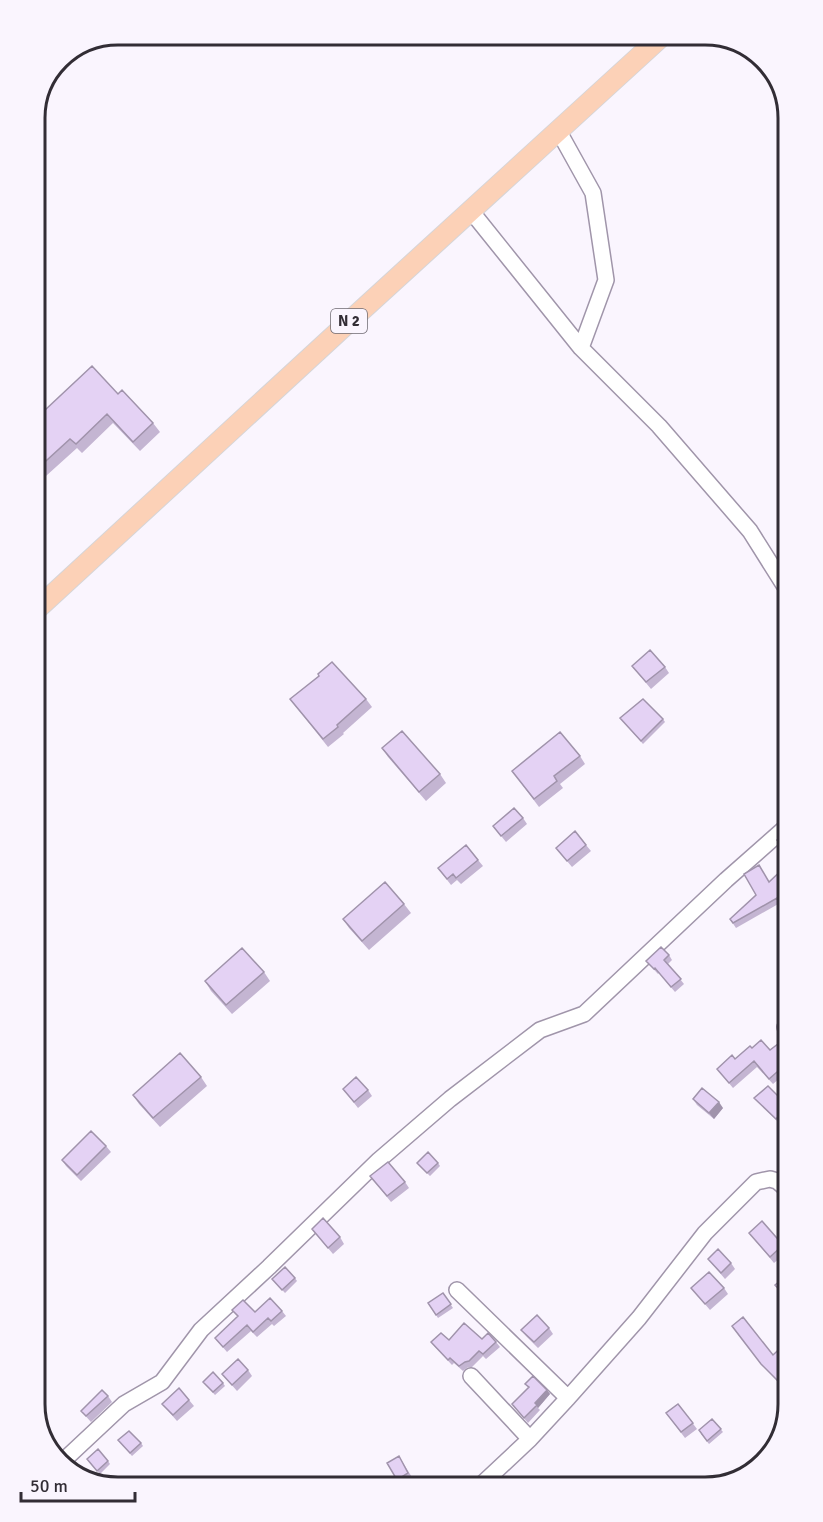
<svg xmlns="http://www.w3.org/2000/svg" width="823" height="1522" viewBox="0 0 823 1522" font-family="Signika,sans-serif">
	<rect width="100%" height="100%" fill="#faf5fe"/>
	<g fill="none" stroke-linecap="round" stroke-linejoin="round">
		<defs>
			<path id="minor" d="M558,130L593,193L606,280L581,348L659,426L750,531L784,585
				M471,211L581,348
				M785,1027L787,1026
				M457,1290L568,1398
				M471,1376L530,1439
				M788,1403V1404
				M62,1462L124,1404L162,1382L201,1330L269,1267L379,1160L450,1099L540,1030L584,1014L726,880L786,827
				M482,1484L530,1439L568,1398L639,1318L705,1233L756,1182L770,1179L777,1181L783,1186L787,1192"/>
			<path id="major" d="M37,609L339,331L663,35"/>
		</defs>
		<use href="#minor" stroke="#a095aa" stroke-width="18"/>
		<use href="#major" stroke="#d6d5d7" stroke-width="22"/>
		<use href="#minor" stroke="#fff" stroke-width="15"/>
		<use href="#major" stroke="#fcd1b7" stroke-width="20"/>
	</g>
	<path fill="#c4b5d2" d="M118,394L153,423L160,432L140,451L113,423L82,453L77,448L36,485V420Z
		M37,540L44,549L40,553L42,555L37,560Z
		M632,666L665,667L669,673L651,689Z
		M319,676L366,699L372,707L343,733L344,734L328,747L290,699Z
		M663,719L665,722L643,744L623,721Z
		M382,748L440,774L446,783L426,801L388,757Z
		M580,756L585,764L560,784L563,788L539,807L512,771Z
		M523,818L527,824L506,842L493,826Z
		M586,845L591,851L572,867L556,848Z
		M478,860L483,866L461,884L457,880L451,885L438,868Z
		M762,870L780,903L736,928L730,919L756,895Z
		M404,904L411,913L369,950L349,928L343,919Z
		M669,955L672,960L668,964L684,984L675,992L659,973L658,974L646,961Z
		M264,972L270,981L232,1014L211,991L205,981Z
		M787,1037V1072L773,1084L757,1067L733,1088L717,1069L735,1059L752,1048L770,1050Z
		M201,1077L207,1086L160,1127L139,1104L133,1095Z
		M343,1089L368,1090L372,1096L358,1108Z
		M754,1098L787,1105V1113L778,1122Z
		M693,1099L723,1108L714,1119L697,1105Z
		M106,1146L111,1152L81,1181L66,1166L62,1160Z
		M40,1158L43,1163L40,1166Z
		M417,1163H438L440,1166L430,1176Z
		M370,1176L405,1182L409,1188L391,1202Z
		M312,1229L340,1237L344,1244L333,1254Z
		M749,1233L783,1245L788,1251L774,1263Z
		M708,1259L731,1263L735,1269L725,1279Z
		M295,1278L297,1281L285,1293L272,1279Z
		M691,1288H724L728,1294L710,1310Z
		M443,1293L453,1308L438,1318L428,1303Z
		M232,1310L255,1312L282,1311L286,1316L274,1326L272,1324L257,1337L251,1331L227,1352L215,1338L238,1317Z
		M732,1326L773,1355L788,1341V1388L786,1391L765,1368Z
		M549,1328L553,1334L538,1348L526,1336L521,1330Z
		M482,1339L496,1342L500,1347L486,1359L483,1356L472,1367H468L463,1371L454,1363L452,1365L435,1347L431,1342Z
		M248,1370L252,1376L237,1391L222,1374Z
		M203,1382L223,1383L225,1386L215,1395Z
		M525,1384L547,1390L550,1394L538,1408L540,1410L528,1423L512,1404L528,1388Z
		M108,1396L112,1402L91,1422L81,1411Z
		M189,1400L194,1406L177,1421L162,1404Z
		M678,1404L697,1429L685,1438L666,1413Z
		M712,1419L723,1432L709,1444L701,1434Z
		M118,1440L141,1443L143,1446L132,1456Z
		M399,1456L413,1479L403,1484H400L397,1480Z
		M87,1459L108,1461L110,1464L100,1474Z"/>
	<path fill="#a093ab" d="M719,1102L723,1108L714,1119L709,1113Z
		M547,1390L550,1394L538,1408L535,1403Z"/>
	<path fill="#e4d2f4" stroke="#a093ab" stroke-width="1.5" d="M92,366L118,394L122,390L153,423L133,442L107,414L76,444L70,439L36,470V420L45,412L44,411Z
		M650,650L665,667L646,682L632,666Z
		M332,662L366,699L337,725L338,727L323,739L290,699L319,676L318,674Z
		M643,699L663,719L641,741L620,718Z
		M402,731L440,774L419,792L382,748Z
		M560,732L580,756L554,776L557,781L534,799L512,771Z
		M514,808L523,818L501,836L493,826Z
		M575,831L586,845L567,861L556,848Z
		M786,832V849L777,840Z
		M466,845L478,860L456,878L453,874L447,879L438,868Z
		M759,865L769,882L786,866V910L777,898L733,923L730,919L756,895L744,874Z
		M385,882L404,904L362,941L343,919Z
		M661,947L669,955L664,960L681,979L671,987L655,968L654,969L646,961Z
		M242,948L264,972L226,1005L205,981Z
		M787,1037V1062L784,1064L785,1065L769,1079L754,1061L729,1083L717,1069L732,1055L735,1059L750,1046L752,1048L761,1040L770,1050Z
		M180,1053L201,1077L153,1118L133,1095Z
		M356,1077L368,1090L354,1102L343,1089Z
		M768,1086L787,1105V1107L776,1119L754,1098Z
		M702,1088L719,1102L709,1113L693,1099Z
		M91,1131L106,1146L77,1175L62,1160Z
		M428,1152L438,1163L427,1173L417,1163Z
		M388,1162L405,1182L387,1196L370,1176Z
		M323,1218L340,1237L328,1248L312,1229Z
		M762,1221L783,1245L770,1257L749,1233Z
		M718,1249L731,1263L721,1273L708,1259Z
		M285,1267L295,1278L282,1290L272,1279Z
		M709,1272L724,1288L705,1304L691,1288Z
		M788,1274V1299L775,1285Z
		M443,1293L451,1304L436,1315L428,1303Z
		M270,1298L282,1311L271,1321L268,1318L253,1332L247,1325L223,1347L215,1338L238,1316L232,1310L243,1300L255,1312Z
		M537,1315L549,1328L534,1342L521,1330Z
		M743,1317L773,1355L788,1341V1359L785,1362L788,1366V1381L783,1386L761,1364L732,1326Z
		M464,1323L482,1339L488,1333L496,1342L483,1354L479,1351L469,1361L465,1362L459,1366L450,1358L448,1360L431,1342L441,1333L449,1340Z
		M238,1359L248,1370L232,1385L222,1374Z
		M213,1372L223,1383L213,1392L203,1382Z
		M533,1376L547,1390L535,1403L537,1405L524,1418L512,1404L529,1387L525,1384Z
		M179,1388L189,1400L173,1415L162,1404Z
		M102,1390L108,1396L86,1416L81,1411Z
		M678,1404L693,1423L681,1432L666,1413Z
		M712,1419L721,1429L707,1441L699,1430Z
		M129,1431L141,1443L130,1453L118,1440Z
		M98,1449L108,1461L97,1471L87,1459Z
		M399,1456L408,1473L397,1480L387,1463Z"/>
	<g text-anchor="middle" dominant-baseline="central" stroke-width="4.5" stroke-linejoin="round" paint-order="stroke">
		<rect fill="#faf5fe" stroke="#6e6971" stroke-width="1.5" x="331" y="309" width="36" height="24" rx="4.5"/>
		<g font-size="15" font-weight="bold" fill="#322d35">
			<text x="349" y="321">N 2</text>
		</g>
	</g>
	<path d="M0 0H823V1522H0ZM118 45H705A73 73 0 0 1 778 118V1404A73 73 0 0 1 705 1477H118A73 73 0 0 1 45 1404V118A73 73 0 0 1 118 45Z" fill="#faf5fe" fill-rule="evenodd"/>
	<path fill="none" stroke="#322d35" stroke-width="3" d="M118 45H705A73 73 0 0 1 778 118V1404A73 73 0 0 1 705 1477H118A73 73 0 0 1 45 1404V118A73 73 0 0 1 118 45Z"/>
	<path d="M21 1492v9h114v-9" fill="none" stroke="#322d35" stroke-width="3"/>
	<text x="30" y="1492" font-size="18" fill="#322d35" stroke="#faf5fe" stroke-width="4.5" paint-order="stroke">50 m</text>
</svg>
